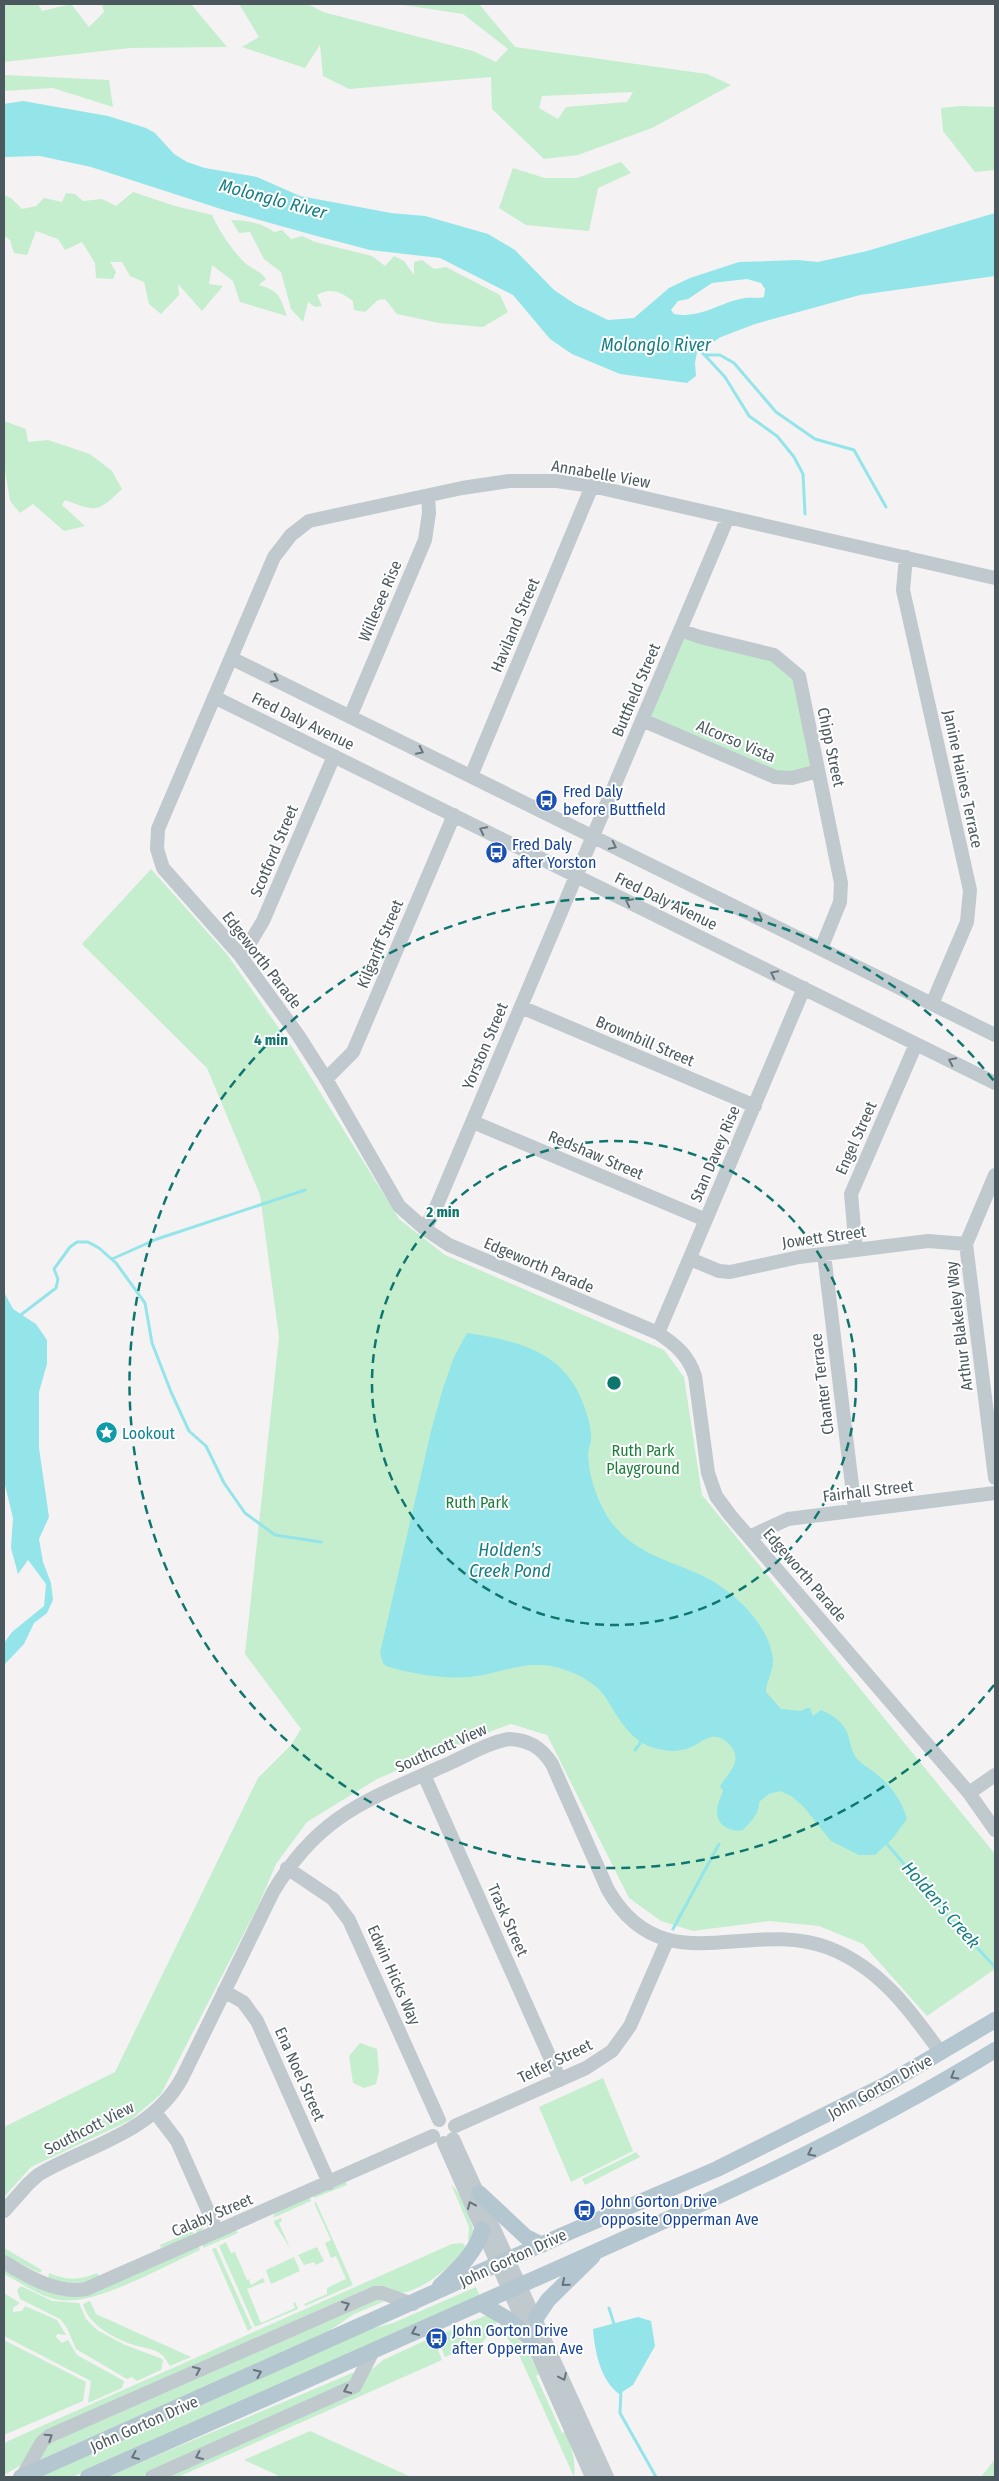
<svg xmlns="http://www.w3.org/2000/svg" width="999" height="2481" viewBox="0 0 999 2481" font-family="'Fira Sans Condensed',sans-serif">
	<rect width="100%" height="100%" fill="#f4f2f3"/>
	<path fill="#c5eece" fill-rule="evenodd" d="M4,4H38L42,11L71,4L89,27L104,12L102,4H191L227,47L130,48L4,62Z
		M239,4H308L323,12L473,51L496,62L508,49L463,14L397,4H479L515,47L707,74L731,85L652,128L578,155L544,159L492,109L491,77L349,89L323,76L320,45L305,68L242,47L259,37ZM633,92L627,102L566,107L558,119L539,108L542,96Z
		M4,75L109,80L113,107L53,88L4,91Z
		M961,106L995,107V170L975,172L943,131L941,108Z
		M621,162L631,173L598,188L589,231L526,225L499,208L513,168L545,178H577Z
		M133,192L175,206L212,215C220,232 231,249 244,262C251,269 260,270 266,279L259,285C280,291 280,297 287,316L240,302L233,281L212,265L209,284L223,286L202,311L178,284L179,295L161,314L149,304L144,282L130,276L122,262H110L116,272L113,279L96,278L95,263L82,242L65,250L58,239L36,231L27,255L14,253L10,240L4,236V195L11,198L22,209L36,206L44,198L62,202L66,193L75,194L83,201L102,199L116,206Z
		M231,220C244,220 263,223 274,232L282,230L291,239L302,236L315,242L372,256L385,266L394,256L404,261L414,275V262L422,260L434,269L446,267L500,295L508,312L483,327L439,323L397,314L385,299L378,300L365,312L354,310L353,301C341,292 331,287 317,295L322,306L315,307L308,302L303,322L291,309L281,272L264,259L250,232L239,233Z
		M4,421L26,429L28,442L48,440L90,454L112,471L122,489C97,514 95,511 65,500L62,505L85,526L64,531L33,504L20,513L10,501L4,464Z
		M680,630L774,655L799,676L818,771L792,778L642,720Z
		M151,869L226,953L292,1047L399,1219L445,1255L664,1350L684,1377L702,1495L995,1854V1969L927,2016L863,1944L819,1926L769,1921L693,1931L661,1921L629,1898L547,1735L511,1724L473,1738L377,1779L307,1822L276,1864L258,1906L161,2094L131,2120L31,2167L4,2197V2127L115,2072L258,1778L291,1745L301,1729L245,1654L279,1337L260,1195L207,1068L82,944Z
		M360,2043L377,2049L379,2071L376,2084L364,2088L353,2083L349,2056Z
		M603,2078L633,2151L571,2182L539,2107Z
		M636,2152L640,2157L585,2185L582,2179Z
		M345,2180L347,2185L314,2198L313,2196Z
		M451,2184C463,2196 471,2217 474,2234L468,2242L469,2227Z
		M310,2196L311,2201L273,2218L275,2213Z
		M316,2202L353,2285L305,2306L304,2304L327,2294V2288L346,2279L336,2256L331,2258L325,2243L331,2240L314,2203Z
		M205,2216L206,2225L198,2234L195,2228L199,2218Z
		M281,2218L282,2221L279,2223L290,2248L274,2223V2221Z
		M236,2229L238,2233L203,2248V2244Z
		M192,2231L194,2235L161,2248L160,2245Z
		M226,2242L231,2253L235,2252L247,2280L249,2279L251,2285L263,2278L265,2282L247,2289L261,2323L295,2308L293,2303L295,2302L298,2309L255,2327L219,2246Z
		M462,2243L468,2248C452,2264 424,2291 400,2293C388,2294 378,2285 366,2289L46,2432L23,2464L4,2475V2444L8,2441L452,2244Z
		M199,2246L200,2250C166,2265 95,2306 60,2300C40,2297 21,2283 4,2274V2269L59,2294Z
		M317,2247L324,2261L316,2265L314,2262L304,2265L298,2255Z
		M4,2248L42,2270L40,2273L7,2257L4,2255Z
		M216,2248L252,2328L248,2331L212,2249Z
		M294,2257L300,2271L271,2284L266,2270Z
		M49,2273C67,2281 80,2280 97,2273L99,2276C80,2286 68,2283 48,2279Z
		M21,2286L52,2301L79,2303L86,2319L97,2330L125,2345L160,2358L163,2360L161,2370L137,2381L132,2377L127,2379L76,2349L67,2328L60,2319L20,2299L17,2290Z
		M476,2287L480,2296L72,2477H35L370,2329L393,2323Z
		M4,2293L20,2303L13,2308V2312L22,2311L25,2306L57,2320L66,2335L57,2334L56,2337L62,2343L68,2340L77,2355L124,2381L122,2388L88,2403L91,2381L4,2336Z
		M370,2298L385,2301L354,2314L326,2333L39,2460L45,2445Z
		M90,2301L96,2314L191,2357L170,2366C167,2362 165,2357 161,2354C153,2348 143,2348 134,2345C115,2339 88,2325 83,2304Z
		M487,2315L498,2321L483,2342L445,2357L438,2340L443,2338L441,2334Z
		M502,2322L526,2348L539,2374L536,2376L562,2433L565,2432C572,2446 576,2462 574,2477L516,2348L498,2328Z
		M433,2337L442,2360L178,2477H163L370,2371L383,2360Z
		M4,2340L86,2382L83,2401L4,2435Z
		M357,2371L351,2383L141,2477H106Z
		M310,2431L411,2477H281L244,2460Z
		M995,2459V2477H981Z"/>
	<path fill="#94e5e9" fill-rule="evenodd" d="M23,101L108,116L146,128L155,133L174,154L187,162L205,168L257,177L300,196L391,213L425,216L488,234L515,250L554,290L575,304L608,320L634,318L669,288L690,278L739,262L798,260L818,262L867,251L995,213V276L860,295L755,324L721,337L697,352L695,363L696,376L687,383L620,374L572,354L550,339L513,295L440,258L370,250L313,235L224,210L91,167L40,156L4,157V104ZM747,279L761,283L765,289L764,297C758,299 752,297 745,298C720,302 701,319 674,314L671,310L678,301L688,299L712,283Z
		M4,1292L13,1309L36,1324L47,1340V1364L39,1392V1448L49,1517L39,1539L43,1562L51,1583L53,1600L47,1613L34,1623L24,1644L4,1665V1643L12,1632L44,1606L46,1584L28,1560L18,1574L11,1548L13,1518L4,1481Z
		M467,1333C516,1341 563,1350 583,1403C587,1413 592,1429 591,1440C590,1445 588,1450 588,1455C589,1477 598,1504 611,1522C636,1555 670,1560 705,1577C735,1592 769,1625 773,1659C774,1670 766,1681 766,1692L781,1709L801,1711L807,1708H810L813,1716L821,1710C830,1713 845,1723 848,1735C851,1744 851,1752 858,1760C863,1765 869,1768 874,1772C891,1785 901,1799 907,1819L893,1838L875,1855H859L831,1841L803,1806L791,1796L780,1791L769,1794L759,1802C760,1813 750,1823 743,1830C731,1833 716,1825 717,1811C717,1804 721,1797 723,1791L720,1786C730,1771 744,1761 729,1744C724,1739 719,1736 712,1737C705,1738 701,1742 695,1745C682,1753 665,1752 651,1747C629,1739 617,1716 606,1698C596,1682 573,1671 555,1667C526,1659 497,1675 469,1677C440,1679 413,1674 386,1666L383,1663L380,1653L431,1431L443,1388L454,1357Z
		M638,2317L651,2321L655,2346L633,2385L619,2394C600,2379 595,2352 593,2329Z"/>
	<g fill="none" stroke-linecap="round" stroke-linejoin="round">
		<path stroke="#94e5e9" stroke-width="3" d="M698,348L725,377L749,416L777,436L794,457L803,474L805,514
			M704,355H720L734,363L776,412L815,439L854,450L886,507
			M112,1259L157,1239L305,1190
			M18,1317L56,1288L58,1279L54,1269L70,1247L77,1242H88L99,1248L116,1263L145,1303L152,1343L171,1392L189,1431L206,1446L224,1483L245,1513L275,1535L321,1542
			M635,1750L641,1742
			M887,1844L947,1915L995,1967
			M673,1929L719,1844
			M609,2308L615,2327
			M621,2389L620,2413L656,2477"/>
		<path stroke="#bfc9ce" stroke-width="14" d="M906,557L903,590L970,890L967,922L932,1004
			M995,578L592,486L557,481H509L462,488L309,521L291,535L274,557L158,829L157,849L163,868L239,954L298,1035L326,1079L399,1206L425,1229L449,1245L658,1333C676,1345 688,1355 695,1376L708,1473L716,1496L730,1515L969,1793L995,1830
			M680,630L700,637L774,655L799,676L841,883L840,902L821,949
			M231,658L995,1035
			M214,697L995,1083
			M350,717L425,540L429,513L428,496
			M642,720L775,777L792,778L818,771
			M471,776L592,486
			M239,954L248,946L263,921L334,756
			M521,1007L755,1106
			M326,1079L353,1052L454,815
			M473,1122L706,1220
			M995,1175L966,1244L995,1478
			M425,1229L437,1205L728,517
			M856,1250L851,1194L916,1044
			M824,1254L855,1510
			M690,1259L719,1271L730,1272L799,1257L928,1241L966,1244
			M658,1333L804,988
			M749,1537L788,1519L995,1493
			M424,1775L560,2080
			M969,1793L995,1775
			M287,1868L333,1899L349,1920L439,2120
			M224,1991L243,2002L257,2021L329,2183
			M155,2112L177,2141L217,2231
			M455,2126L586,2068L612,2051L630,2026L667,1941
			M453,2139L607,2477
			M444,2143L592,2477
			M4,2211L28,2184L38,2175C90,2144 151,2134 182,2078L273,1892C318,1816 365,1801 441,1767C463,1758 486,1743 509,1739C529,1740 541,1747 552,1764L608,1890C663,1985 747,1917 829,1948C880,1968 910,2010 941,2053
			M4,2262C28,2277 57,2294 86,2289L433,2136
			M22,2477L42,2442L49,2436L375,2293H382L413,2304
			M152,2477L355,2386L373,2351"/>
		<path stroke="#b4c6cf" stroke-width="16" d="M479,2193L526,2237L542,2245
			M440,2286C457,2270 476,2253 482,2230
			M480,2303L506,2318L531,2339
			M536,2318L548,2300L593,2256
			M21,2477L565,2234L717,2169L885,2085L995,2020
			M88,2477C233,2413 377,2349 521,2285C683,2213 844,2143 995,2050"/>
	</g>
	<defs><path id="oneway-chevron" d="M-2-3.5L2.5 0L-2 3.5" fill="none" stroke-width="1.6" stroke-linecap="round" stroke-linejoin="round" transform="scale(1.25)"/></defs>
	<g stroke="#68757b">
		<use href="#oneway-chevron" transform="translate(275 679) rotate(26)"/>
		<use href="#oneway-chevron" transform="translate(420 751) rotate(26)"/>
		<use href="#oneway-chevron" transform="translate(483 830) rotate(-154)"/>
		<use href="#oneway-chevron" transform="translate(613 846) rotate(26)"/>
		<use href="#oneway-chevron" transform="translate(629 902) rotate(-154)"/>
		<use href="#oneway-chevron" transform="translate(759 918) rotate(26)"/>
		<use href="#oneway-chevron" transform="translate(774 974) rotate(-154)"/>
		<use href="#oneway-chevron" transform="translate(952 1061) rotate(-154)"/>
		<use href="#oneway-chevron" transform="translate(471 2205) rotate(-114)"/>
		<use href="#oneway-chevron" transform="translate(346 2305) rotate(-24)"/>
		<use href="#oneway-chevron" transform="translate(197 2370) rotate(-24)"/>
		<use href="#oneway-chevron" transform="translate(563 2377) rotate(65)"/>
		<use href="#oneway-chevron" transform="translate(347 2390) rotate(155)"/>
		<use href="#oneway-chevron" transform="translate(49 2437) rotate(-33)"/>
		<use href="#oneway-chevron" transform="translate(199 2456) rotate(156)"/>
	</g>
	<g stroke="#65747b">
		<use href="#oneway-chevron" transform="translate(954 2076) rotate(149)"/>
		<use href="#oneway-chevron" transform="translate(811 2153) rotate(153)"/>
		<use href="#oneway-chevron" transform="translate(565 2283) rotate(140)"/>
		<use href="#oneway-chevron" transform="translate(415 2332) rotate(156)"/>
		<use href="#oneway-chevron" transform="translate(258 2373) rotate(-24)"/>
		<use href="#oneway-chevron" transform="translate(135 2456) rotate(156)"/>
	</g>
	<g fill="none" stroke="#0f766e" stroke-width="2.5" stroke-dasharray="9 6">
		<circle cx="614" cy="1383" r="242"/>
		<path d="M994 1685A485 485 0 1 1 994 1081"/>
	</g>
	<defs>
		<symbol id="bus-disc" viewBox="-11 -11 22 22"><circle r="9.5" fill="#1a4fb4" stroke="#fff"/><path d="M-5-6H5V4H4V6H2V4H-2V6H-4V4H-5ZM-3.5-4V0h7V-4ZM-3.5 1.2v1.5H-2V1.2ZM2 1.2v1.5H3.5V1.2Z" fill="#fff"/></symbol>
		<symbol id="sight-disc" viewBox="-11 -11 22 22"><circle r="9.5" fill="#0f9aa8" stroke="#fff"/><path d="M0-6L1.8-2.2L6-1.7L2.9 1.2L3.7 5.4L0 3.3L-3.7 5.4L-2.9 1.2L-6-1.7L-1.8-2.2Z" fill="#fff"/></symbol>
	</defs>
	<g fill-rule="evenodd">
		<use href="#bus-disc" x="534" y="788" width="25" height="25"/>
		<use href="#bus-disc" x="484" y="840" width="25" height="25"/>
		<use href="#sight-disc" x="94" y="1420" width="25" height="25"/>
		<use href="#bus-disc" x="572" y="2198" width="25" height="25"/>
		<use href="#bus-disc" x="424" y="2326" width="25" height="25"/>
	</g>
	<g text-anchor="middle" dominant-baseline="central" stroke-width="4" stroke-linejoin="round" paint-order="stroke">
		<g font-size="16" fill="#4b595f" stroke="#fff">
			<text transform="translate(601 474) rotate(10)">Annabelle View</text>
			<text transform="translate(380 601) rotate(-67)">Willesee Rise</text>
			<text transform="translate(515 625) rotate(-67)">Haviland Street</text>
			<text transform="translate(636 690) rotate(-67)">Buttfield Street</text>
			<text transform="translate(303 721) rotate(26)">Fred Daly Avenue</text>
			<text transform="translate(736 741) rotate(23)">Alcorso Vista</text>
			<text transform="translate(831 747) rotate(78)">Chipp Street</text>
			<text transform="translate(963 779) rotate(78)">Janine Haines Terrace</text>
			<text transform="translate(274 851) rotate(-67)">Scotford Street</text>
			<text transform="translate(666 901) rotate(26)">Fred Daly Avenue</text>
			<text transform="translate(380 944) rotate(-67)">Kilgariff Street</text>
			<text transform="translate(262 960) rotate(52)">Edgeworth Parade</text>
			<text transform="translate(645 1041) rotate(23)">Brownbill Street</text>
			<text transform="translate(485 1046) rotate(-67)">Yorston Street</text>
			<text transform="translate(856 1138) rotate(-66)">Engel Street</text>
			<text transform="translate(715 1154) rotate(-67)">Stan Davey Rise</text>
			<text transform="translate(596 1155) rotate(23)">Redshaw Street</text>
			<text transform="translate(824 1237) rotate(-8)">Jowett Street</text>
			<text transform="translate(539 1265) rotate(23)">Edgeworth Parade</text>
			<text transform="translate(959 1326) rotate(-97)">Arthur Blakeley Way</text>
			<text transform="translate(822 1384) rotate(-97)">Chanter Terrace</text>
			<text transform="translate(868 1491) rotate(-7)">Fairhall Street</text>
			<text transform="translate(805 1575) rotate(49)">Edgeworth Parade</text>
			<text transform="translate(441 1748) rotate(-24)">Southcott View</text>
			<text transform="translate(508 1920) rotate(66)">Trask Street</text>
			<text transform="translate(394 1975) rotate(66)">Edwin Hicks Way</text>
			<text transform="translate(555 2061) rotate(-26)">Telfer Street</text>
			<text transform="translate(300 2074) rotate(66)">Ena Noel Street</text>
			<text transform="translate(880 2087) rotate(-29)">John Gorton Drive</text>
			<text transform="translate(89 2128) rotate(-27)">Southcott View</text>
			<text transform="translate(212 2215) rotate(-23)">Calaby Street</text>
			<text transform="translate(513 2258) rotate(-25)">John Gorton Drive</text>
			<text transform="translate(144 2424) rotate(-24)">John Gorton Drive</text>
		</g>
		<g font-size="16" fill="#164399" stroke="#fff" text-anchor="start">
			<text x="563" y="791">Fred Daly<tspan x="563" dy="18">before Buttfield</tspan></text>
			<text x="512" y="844">Fred Daly<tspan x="512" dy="18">after Yorston</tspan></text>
			<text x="601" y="2201">John Gorton Drive<tspan x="601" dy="18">opposite Opperman Ave</tspan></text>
			<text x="452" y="2330">John Gorton Drive<tspan x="452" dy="18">after Opperman Ave</tspan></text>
		</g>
		<g font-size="16" fill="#0d838f" stroke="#fff" text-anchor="start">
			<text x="122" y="1433">Lookout</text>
		</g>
		<g font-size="16" fill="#1d7f3d" stroke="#fff">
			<text x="643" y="1450">Ruth Park<tspan x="643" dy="18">Playground</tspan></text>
			<text x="477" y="1502">Ruth Park</text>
		</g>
		<g font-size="18" font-style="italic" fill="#137e83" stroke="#fff">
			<text transform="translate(273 199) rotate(15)">Molonglo River</text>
			<text x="656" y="345">Molonglo River</text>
			<text x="510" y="1550">Holden's<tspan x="510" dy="21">Creek Pond</tspan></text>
			<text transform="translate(941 1905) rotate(49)">Holden's Creek</text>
		</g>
	</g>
	<circle cx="614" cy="1383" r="8" fill="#0f766e" stroke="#fff" stroke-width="2.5"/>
	<g font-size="15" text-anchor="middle" font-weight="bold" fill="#0f766e" stroke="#fff" stroke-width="4" stroke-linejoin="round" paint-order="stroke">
		<text x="271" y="1045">4 min</text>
		<text x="443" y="1217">2 min</text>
	</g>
	<rect width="999" height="2481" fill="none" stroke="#4b595f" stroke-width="10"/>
</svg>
